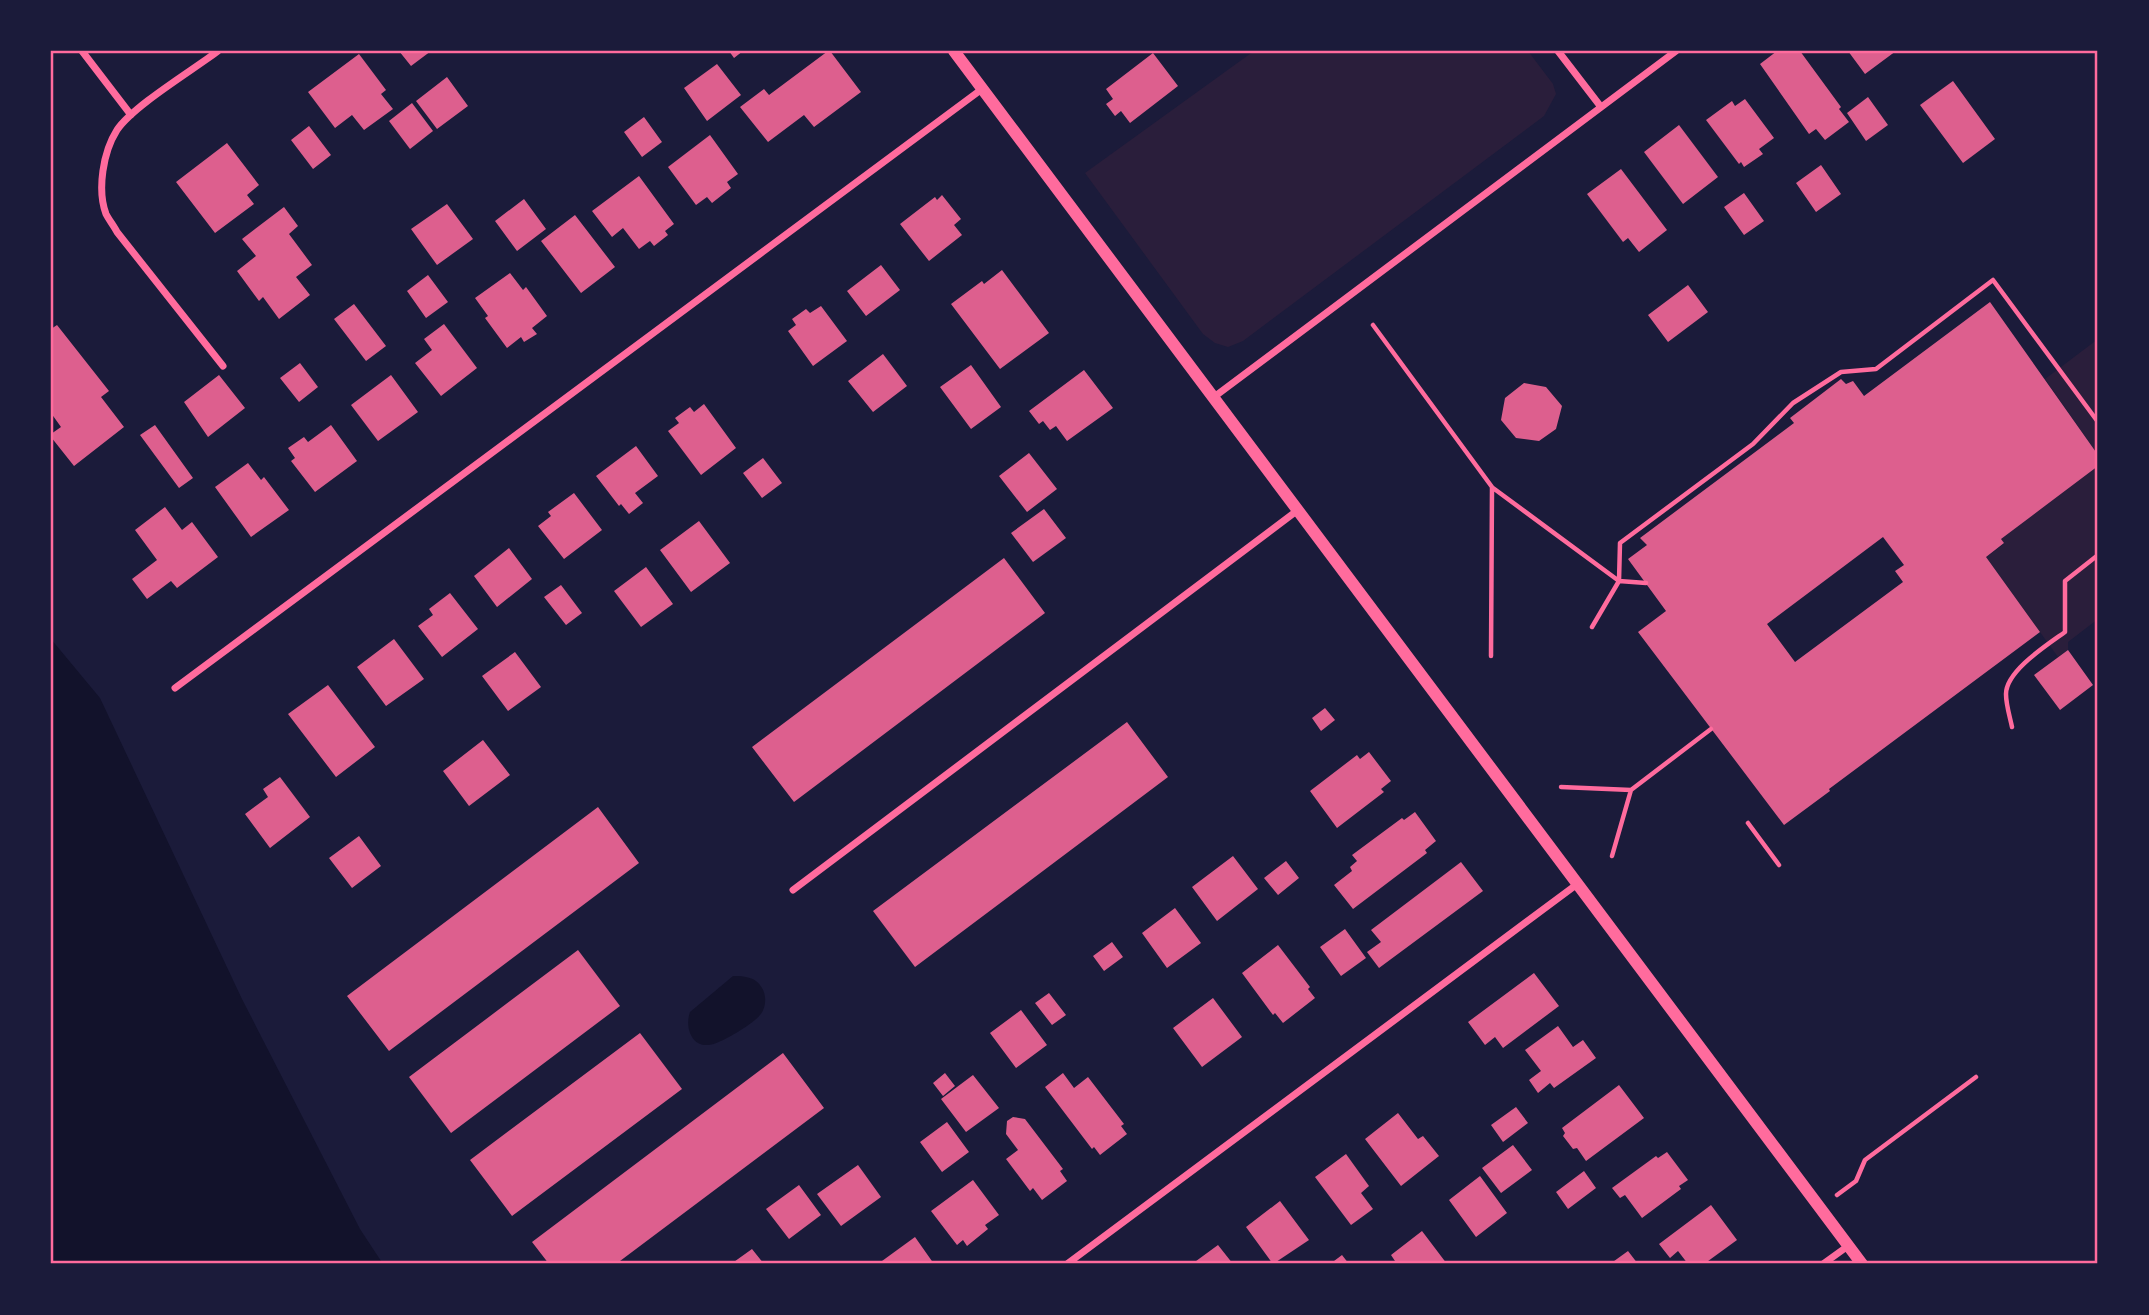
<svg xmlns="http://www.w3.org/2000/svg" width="2149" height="1315" viewBox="0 0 2149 1315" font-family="'Open Sans',sans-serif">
	<rect width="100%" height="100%" fill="#1b1b3a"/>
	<path fill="#2a1e3b" d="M1254,51H1528L1553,84L1556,94L1544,116L1243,341L1228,347L1215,343L1203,334L1085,173Z
		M2098,339V455L2045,379Z
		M2098,466V619L2068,642V650L2058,657L1986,557L2004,544L2001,539Z"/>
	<path fill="#12122b" d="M51,639L100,698L242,999L360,1229L383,1264H51Z
		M733,976C745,976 756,977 762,988C767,996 766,1008 760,1015C753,1024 719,1045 708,1045C690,1046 685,1025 690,1012Z"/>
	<path fill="#dd5f8e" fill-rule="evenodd" d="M399,51H431L411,66Z
		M729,51H743L734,58Z
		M828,51H830L861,92L814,127L804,115L768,142L740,107L764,89L769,95Z
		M1777,51H1800L1841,107L1839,109L1849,122L1825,140L1816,129L1809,134L1760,64Z
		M1848,51H1896L1865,74Z
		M1153,53L1178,86L1130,123L1121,111L1115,116L1106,104L1113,99L1106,89Z
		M359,54L386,90L381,94L393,109L364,130L352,115L335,128L308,92Z
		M717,64L741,95L707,121L684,88Z
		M447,77L468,106L437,129L416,101Z
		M1953,81L1995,139L1963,163L1920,105Z
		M1868,97L1888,125L1866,141L1847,113Z
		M1745,99L1774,138L1759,149L1763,154L1744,167L1741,162L1739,164L1706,120L1732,101L1735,106Z
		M412,103L433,131L410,149L389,121Z
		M644,117L662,142L642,157L624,132Z
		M1679,125L1718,177L1683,204L1644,152Z
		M309,126L331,155L313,169L291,140Z
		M710,135L738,174L727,182L731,188L712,203L707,197L696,205L668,167Z
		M227,143L259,185L247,195L254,204L215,233L176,182Z
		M1821,165L1841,194L1816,212L1796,183Z
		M1621,169L1667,230L1639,252L1628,238L1623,242L1587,194Z
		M639,176L674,224L665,231L668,235L654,246L650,241L639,249L623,228L612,237L592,211Z
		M1744,193L1764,221L1744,235L1724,207Z
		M942,195L961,219L954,225L962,235L929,261L900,224L935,197L937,200Z
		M524,199L546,229L517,251L495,221Z
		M447,204L473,239L437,265L411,229Z
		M284,207L298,226L289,234L312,265L296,277L310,295L279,319L263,297L259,301L237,271L256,256L242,239Z
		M575,215L615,267L581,293L541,241Z
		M881,265L900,290L866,316L847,291Z
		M1002,270L1049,333L1000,369L951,304L982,281L984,284Z
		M510,273L523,290L526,287L547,316L532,328L537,334L524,342L521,337L507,348L485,318L488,316L475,298Z
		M428,275L448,302L426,318L407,291Z
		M1688,285L1708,312L1668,342L1648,315Z
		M1990,302L2098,455V466L2001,539L2004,543L1986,557L2040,632L1829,789L1830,791L1784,825L1638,632L1666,611L1628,559L1647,545L1640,538L1794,423L1790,418L1841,379L1846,384L1853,381L1864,396ZM1883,537L1904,565L1895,571L1903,582L1795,662L1767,624Z
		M354,304L386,346L366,361L334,319Z
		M821,306L847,341L813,366L788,331L796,325L792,319L806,309L810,313Z
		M444,324L477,368L441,396L415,363L432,350L424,339Z
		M57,325L109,391L101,397L124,427L74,466L51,437V434L61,427L51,413V329Z
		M883,354L907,386L873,412L848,381Z
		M300,363L318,387L299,402L280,378Z
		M971,365L1001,407L971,429L940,387Z
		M1084,370L1113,408L1067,441L1056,426L1050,430L1043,421L1039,424L1029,411Z
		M219,375L245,408L208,437L184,402Z
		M391,375L418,412L378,441L351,405Z
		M1524,383L1546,387L1562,406L1556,429L1539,441L1516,438L1501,420L1505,398Z
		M704,404L736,448L701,475L668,431L679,423L675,418L690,407L694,412Z
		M155,425L193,478L179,488L140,435Z
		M331,425L357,461L315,492L291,461L295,458L288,448L304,437L308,442Z
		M636,446L658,476L635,493L643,503L629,514L621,504L619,506L596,476Z
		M1029,453L1057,489L1027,512L999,476Z
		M763,458L782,483L762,498L743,473Z
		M248,463L261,480L264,477L289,510L251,537L215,487Z
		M574,493L602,530L564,559L538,526L551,516L548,512Z
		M165,507L182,530L192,522L218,557L177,588L171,581L147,599L132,579L157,560L135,530Z
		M1044,509L1066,538L1033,562L1011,533Z
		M699,521L730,563L691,592L660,550Z
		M509,548L532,579L497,607L474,576Z
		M1004,558L1045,613L794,802L752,747Z
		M646,567L673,604L641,627L614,591Z
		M561,585L582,613L566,625L544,597Z
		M450,593L478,629L442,657L418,626L433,615L429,609Z
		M394,639L424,679L386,706L357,667Z
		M2068,650L2093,685L2060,710L2034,675Z
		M515,652L541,687L508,711L482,676Z
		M328,685L375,747L336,777L288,714Z
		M1325,708L1335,720L1321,731L1312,718Z
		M1127,722L1168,777L915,967L873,911Z
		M483,740L510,775L469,806L443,771Z
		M1369,752L1391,781L1381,789L1384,792L1337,828L1310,791L1357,755L1360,759Z
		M280,777L310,817L270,848L245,814L268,797L263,789Z
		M598,807L639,863L389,1051L347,996Z
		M1415,812L1436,841L1425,850L1427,853L1353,909L1334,885L1352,871L1350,867L1357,861L1352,855L1402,818L1404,820Z
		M359,836L381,866L352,888L329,858Z
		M1233,856L1258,889L1217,921L1192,887Z
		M1286,861L1299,878L1278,895L1264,878Z
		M1461,862L1483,891L1379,968L1367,952L1381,942L1371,930Z
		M1175,908L1201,943L1167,968L1142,933Z
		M1345,929L1366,958L1341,976L1320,947Z
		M1112,942L1123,957L1104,971L1093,956Z
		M1278,945L1310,987L1308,989L1315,998L1283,1023L1275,1013L1273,1015L1242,973Z
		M578,950L620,1006L451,1133L409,1077Z
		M1534,973L1559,1006L1503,1048L1495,1037L1485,1045L1468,1022Z
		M1049,993L1066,1015L1052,1025L1035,1003Z
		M1213,998L1242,1037L1202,1067L1173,1028Z
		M1021,1010L1047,1045L1016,1068L990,1033Z
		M1558,1026L1573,1047L1583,1040L1596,1058L1554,1088L1550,1083L1538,1093L1529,1080L1541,1071L1525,1050Z
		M640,1033L682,1089L512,1216L470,1160Z
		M783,1053L824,1108L616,1264H549L532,1242Z
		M945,1073L955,1086L943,1096L933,1083Z
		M1063,1073L1074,1088L1088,1077L1124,1124L1121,1126L1127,1134L1100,1155L1094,1147L1092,1149L1045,1087Z
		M973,1075L999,1108L966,1132L941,1099Z
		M1619,1085L1644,1118L1586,1161L1577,1148L1573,1149L1563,1136L1565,1133L1562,1128Z
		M1516,1107L1528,1123L1503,1142L1491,1125Z
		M1398,1113L1418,1139L1423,1136L1439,1156L1401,1186L1365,1139Z
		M1013,1117L1025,1119L1063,1169L1060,1171L1067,1181L1042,1200L1033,1188L1030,1191L1006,1159L1018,1150L1006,1134L1007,1121Z
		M947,1122L969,1152L942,1172L920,1142Z
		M1513,1145L1532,1170L1501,1193L1482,1168Z
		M1667,1152L1688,1180L1679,1186L1681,1189L1642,1218L1625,1195L1620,1198L1612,1188L1656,1156L1658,1158Z
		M1346,1154L1369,1186L1361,1193L1373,1209L1351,1225L1315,1177Z
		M858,1165L881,1197L841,1226L817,1194Z
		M1584,1171L1596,1188L1568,1209L1556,1192Z
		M1480,1176L1507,1213L1476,1237L1449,1200Z
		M973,1180L999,1215L985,1225L988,1229L967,1246L963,1240L957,1245L931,1211Z
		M799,1185L821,1215L789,1239L766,1209Z
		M1280,1201L1309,1240L1273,1264L1246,1227Z
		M1711,1205L1737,1240L1704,1264H1688L1678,1251L1670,1258L1659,1244Z
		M1422,1231L1447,1264H1397L1391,1255Z
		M915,1237L934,1264H884L882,1261Z
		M1218,1245L1233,1264H1192Z
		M752,1249L764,1264H731Z
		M1628,1251L1638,1264H1610Z
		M1342,1255L1349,1264H1330Z"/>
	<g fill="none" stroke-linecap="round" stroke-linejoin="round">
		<path stroke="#ff6b9d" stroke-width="4.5" d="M1373,325L1492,487L1491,656
			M1493,488L1619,581L1646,583
			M1592,627L1619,581L1620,543L1753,444L1793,403L1841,372L1876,369L1993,280L2098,422
			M2012,727C2010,717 2006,705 2006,694C2006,671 2047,645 2065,632V581L2098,555
			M1561,787L1631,790L1711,729
			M1748,823L1779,865
			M1612,856L1631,790
			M1837,1195L1856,1181L1865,1160L1976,1077"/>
		<path stroke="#ff6b9d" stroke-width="7" d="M82,51L131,115
			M218,51C193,70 133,106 117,130C103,152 97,190 106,214C109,220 114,226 117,232L223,366
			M1558,51L1601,107
			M1214,397L1676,51
			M175,688L982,89
			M793,890L1298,510
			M1067,1264L1576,885
			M1823,1264L1848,1246"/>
		<path stroke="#ff6b9d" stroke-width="12" d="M954,51L1862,1264"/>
	</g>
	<rect width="2149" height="1315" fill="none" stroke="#1b1b3a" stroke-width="105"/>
	<rect x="52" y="52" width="2044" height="1210" fill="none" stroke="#ff6b9d" stroke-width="2.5"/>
</svg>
